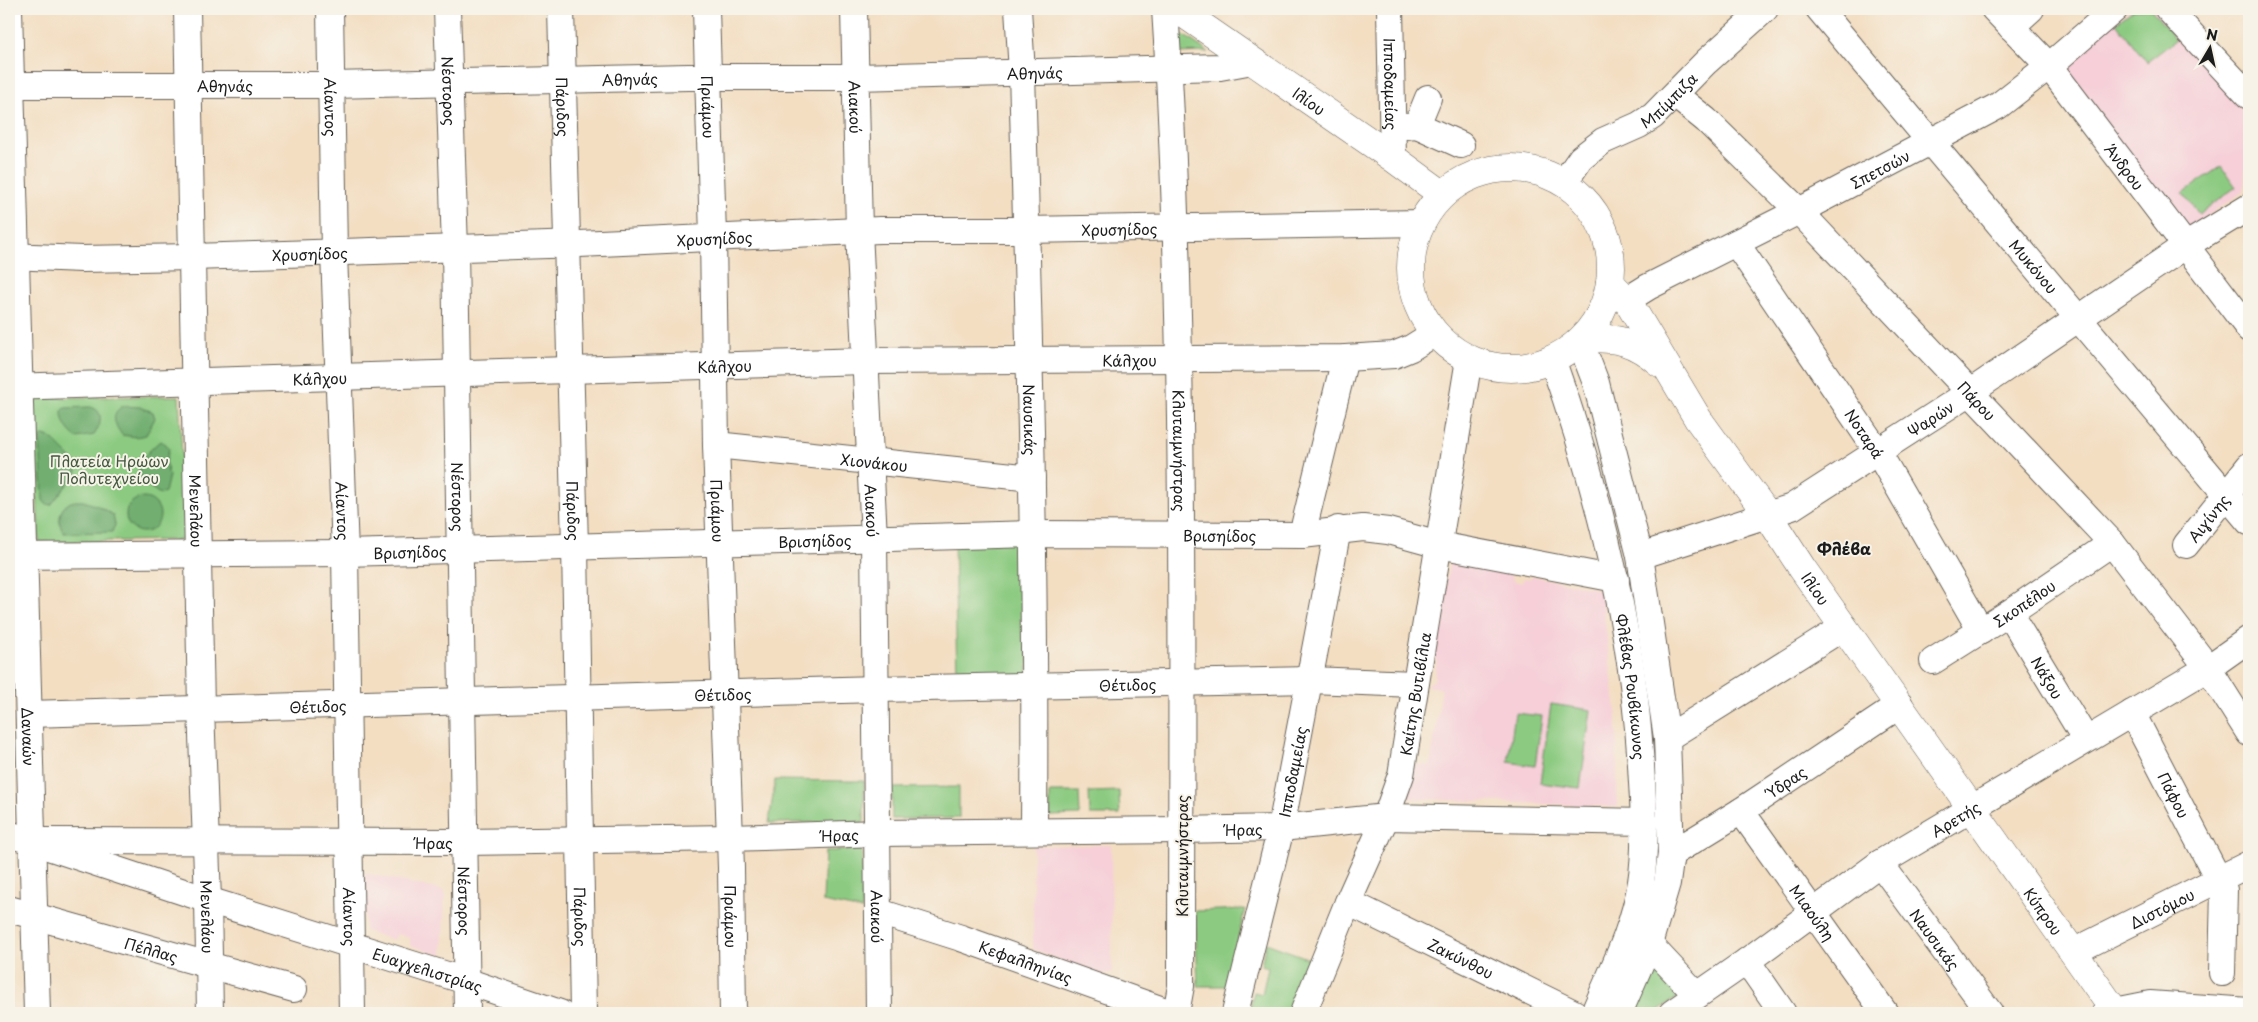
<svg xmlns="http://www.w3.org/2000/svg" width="2258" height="1022" viewBox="0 0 2258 1022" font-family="'Playpen Sans',sans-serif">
	<rect width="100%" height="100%" fill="#f7f3e8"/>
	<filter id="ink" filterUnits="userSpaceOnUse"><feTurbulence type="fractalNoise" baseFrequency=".02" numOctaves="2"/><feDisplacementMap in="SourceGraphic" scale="10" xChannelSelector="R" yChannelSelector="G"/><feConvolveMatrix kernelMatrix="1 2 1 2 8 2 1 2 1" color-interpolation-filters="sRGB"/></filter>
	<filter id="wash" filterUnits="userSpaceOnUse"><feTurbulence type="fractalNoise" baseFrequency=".0096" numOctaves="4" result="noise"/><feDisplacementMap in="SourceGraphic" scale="20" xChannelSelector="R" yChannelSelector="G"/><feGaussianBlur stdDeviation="1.12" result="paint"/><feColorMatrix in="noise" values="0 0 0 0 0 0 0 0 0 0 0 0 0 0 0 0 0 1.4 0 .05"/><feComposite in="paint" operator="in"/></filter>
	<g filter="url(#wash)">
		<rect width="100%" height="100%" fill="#f3dec2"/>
		<path fill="#f6cfd8" d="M2130,9H2156L2244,109L2248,121L2244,191L2187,230L2059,69Z
			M1450,559L1507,570L1514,581L1522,583L1524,578L1529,579L1533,576L1601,590L1617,719V807L1404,798L1415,764L1430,766L1442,689L1428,686L1429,683L1434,681L1437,660L1434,658Z
			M1111,845L1112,972L1099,976L1033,949V846Z
			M365,873L445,891L442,956L410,945V938L397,934L394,940L365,931Z"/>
		<path fill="#8cca81" stroke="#54734e" d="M2134,9H2151L2176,40L2147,62L2116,23Z
			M1175,29L1208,52L1176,53Z
			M2221,166L2236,187L2199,214L2183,193Z
			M179,396L186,540L39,542L33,398Z
			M1025,542L1028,678L957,679L954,543Z
			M1551,704L1591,710L1580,788L1540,783Z
			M1515,713L1542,716L1535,766L1508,762Z
			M775,780L864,781V822L769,823Z
			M959,787V818L892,819V788Z
			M1119,791L1120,815H1090L1089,792Z
			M1050,792H1079L1080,815L1050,816Z
			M862,850V910L823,902L825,851Z
			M1245,909L1227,986H1198L1195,911Z
			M1266,943L1310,959L1288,1013H1249L1254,992L1262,994L1268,968L1261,965Z
			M1654,965L1681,995L1654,1013H1634Z"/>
		<path fill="#71ae6f" stroke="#466546" d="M123,406L140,407L153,412L155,418L146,435L136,437L122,435C115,425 109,414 123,406Z
			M90,407C105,410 101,425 94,435L77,438C68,431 62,423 62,411L65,408Z
			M42,436L50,437L76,463L77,472L51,505L46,504L43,500L40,438Z
			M160,441L166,444L169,449L166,462L169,476L165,492L160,494C129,475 136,462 160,441Z
			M126 515a17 17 0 1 1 34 0a17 17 0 1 1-34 0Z
			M83,501L98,506L113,515L115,525L112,532L64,533C57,524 58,508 71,502C73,501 79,501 83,501Z"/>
	</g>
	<g filter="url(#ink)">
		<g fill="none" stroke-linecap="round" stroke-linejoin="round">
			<defs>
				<g id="minor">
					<path id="s1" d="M9,9L37,1013"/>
					<path id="s2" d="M187,9L201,708L208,900L210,1013"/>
					<path id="s3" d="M330,9L334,253L345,553L352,1013"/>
					<path id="s4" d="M447,9L455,249L467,1013"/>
					<path id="s5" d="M561,9L575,546L583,1013"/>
					<path id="s6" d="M706,9L713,236L716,445L731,868L733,1013"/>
					<path id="s7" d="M854,9L859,231L874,538L879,1013"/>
					<path id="s8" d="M1018,9L1022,72C1029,325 1036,578 1034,831"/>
					<path id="s9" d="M1165,9C1186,334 1181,660 1181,986L1176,1013"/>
					<path id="s10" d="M1390,9L1393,158"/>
					<path id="s11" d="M1819,9L2249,522"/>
					<path id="s12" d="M1994,9L2049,66L2249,329"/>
					<path d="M2168,9L2249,96"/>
					<path d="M2011,27L2031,9"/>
					<path id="s13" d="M9,85H332L688,77H857L1220,67L1252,61"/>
					<path id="s14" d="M1675,95L1706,120L1799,211L2112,543L2208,668L2249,733"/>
					<path d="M1417,125L1461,145"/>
					<path d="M1393,127L1417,125L1428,98"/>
					<path id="s15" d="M1565,181L1581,158L1603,141L1639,125L1653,116L1706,62L1765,9"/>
					<path id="s16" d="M1736,243L1878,452L1981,631"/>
					<path id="s17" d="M9,256L82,259L193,257L579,244L880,230H1026L1422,223"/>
					<path id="s18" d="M1627,300L1648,287L1799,211L1998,106L2049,66L2115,9"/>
					<path d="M1580,341L1596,383L1640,556L1667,738L1671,854L1667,883L1649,944L1619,1013"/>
					<path id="s19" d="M1552,359C1599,490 1632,626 1641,765C1643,804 1647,843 1641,882C1634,928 1612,970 1594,1013"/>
					<path id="s20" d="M9,387L865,361L1345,358L1394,355L1411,348L1435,333"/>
					<path id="s21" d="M716,445L1032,478"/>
					<path d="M1302,535L1345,358"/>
					<path id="s22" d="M2186,545L2249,466"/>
					<path id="s23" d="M9,556L345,553L1032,534L1302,535L1363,528L1388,531L1439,545L1616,579"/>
					<path id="s24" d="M1640,556L1792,507L1969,393L2185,246L2249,207"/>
					<path id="s25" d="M2009,613L2086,740"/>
					<path id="s26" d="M1933,661L2009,613L2112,543"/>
					<path id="s27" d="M2132,713L2224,890L2222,973"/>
					<path id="s28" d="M29,714L876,689L1310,680L1415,684"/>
					<path d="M1667,738L1844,627"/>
					<path id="s29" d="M1741,811L1885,1013"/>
					<path id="s30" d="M9,834L208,900L466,981L560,1013"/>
					<path id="s31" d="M32,841L464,842L730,838L878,833L1180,830L1281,828L1386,817L1645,822"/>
					<path id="s32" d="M1671,854L1741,811L1900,705"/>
					<path id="s33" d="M1880,863L1990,1013"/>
					<path id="s34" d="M1348,902L1574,1013"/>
					<path id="s35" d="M9,909L294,989"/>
					<path id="s36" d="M879,912L961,938L1171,1013"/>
					<path d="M1649,944L1697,995"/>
					<path id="s37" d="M2073,952L2249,864"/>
					<path d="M1747,961L1783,1013"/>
					<path id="s38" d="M1235,1013L1281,828L1338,529"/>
					<path id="s39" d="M1303,1013L1348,902L1386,817L1401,775L1469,359"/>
					<path id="s40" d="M1672,1013L1747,961L1880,863L2208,668L2249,639"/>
					<path d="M2105,1013L2150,1004L2249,1011"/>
				</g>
				<g id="major">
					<path id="s41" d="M1177,9L1393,158L1442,194"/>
					<circle cx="1511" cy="268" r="100"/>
					<path id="s42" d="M1610,283L1627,300L1698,419L1767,514L1802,568L2116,1013"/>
					<path d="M1583,338C1618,338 1633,340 1660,363"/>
				</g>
			</defs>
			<use href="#minor" stroke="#676056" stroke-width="28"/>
			<use href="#major" stroke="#676056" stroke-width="29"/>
			<use href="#minor" stroke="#fff" stroke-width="26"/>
			<use href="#major" stroke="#fff" stroke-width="28"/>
		</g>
	</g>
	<g text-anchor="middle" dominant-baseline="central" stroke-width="4" stroke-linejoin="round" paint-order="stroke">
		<g font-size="15" fill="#1c1c1c" stroke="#f7f3e8">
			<text stroke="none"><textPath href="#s13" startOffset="1026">Αθηνάς</textPath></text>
			<text stroke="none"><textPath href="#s13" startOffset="621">Αθηνάς</textPath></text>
			<text stroke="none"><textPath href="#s10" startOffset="75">Ιπποδαμείας</textPath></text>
			<text stroke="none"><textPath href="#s13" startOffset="216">Αθηνάς</textPath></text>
			<text stroke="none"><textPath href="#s4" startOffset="82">Νέστορος</textPath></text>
			<text stroke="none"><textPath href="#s15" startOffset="134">Μπίμπιζα</textPath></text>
			<text stroke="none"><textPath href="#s41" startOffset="161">Ιλίου</textPath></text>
			<text stroke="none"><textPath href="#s3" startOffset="98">Αίαντος</textPath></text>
			<text stroke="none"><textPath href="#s5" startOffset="98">Πάριδος</textPath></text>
			<text stroke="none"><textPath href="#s6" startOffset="98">Πριάμου</textPath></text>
			<text stroke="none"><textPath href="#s7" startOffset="98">Αιακού</textPath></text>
			<text stroke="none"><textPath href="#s12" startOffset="205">Άνδρου</textPath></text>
			<text stroke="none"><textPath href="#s18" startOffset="285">Σπετσών</textPath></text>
			<text stroke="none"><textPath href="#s17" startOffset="1111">Χρυσηίδος</textPath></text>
			<text stroke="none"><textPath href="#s17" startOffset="706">Χρυσηίδος</textPath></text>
			<text stroke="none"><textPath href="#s17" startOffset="301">Χρυσηίδος</textPath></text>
			<text stroke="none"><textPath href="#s11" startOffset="335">Μυκόνου</textPath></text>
			<text stroke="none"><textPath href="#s20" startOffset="1121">Κάλχου</textPath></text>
			<text stroke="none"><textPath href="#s20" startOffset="716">Κάλχου</textPath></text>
			<text stroke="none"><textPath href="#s20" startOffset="311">Κάλχου</textPath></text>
			<text stroke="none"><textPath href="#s14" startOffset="430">Πάρου</textPath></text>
			<text stroke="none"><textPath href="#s24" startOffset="324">Ψαρών</textPath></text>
			<text stroke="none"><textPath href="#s8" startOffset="411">Ναυσικάς</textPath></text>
			<text stroke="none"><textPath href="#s16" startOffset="230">Νοταρά</textPath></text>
			<text stroke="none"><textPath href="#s9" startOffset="442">Κλυταιμνήστρας</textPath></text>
			<text stroke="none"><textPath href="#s21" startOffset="159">Χιονάκου</textPath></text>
			<text stroke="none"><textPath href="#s4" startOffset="488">Νέστορος</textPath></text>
			<text stroke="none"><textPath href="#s2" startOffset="502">Μενελάου</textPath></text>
			<text stroke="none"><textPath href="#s3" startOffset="502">Αίαντος</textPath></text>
			<text stroke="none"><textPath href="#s5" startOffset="502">Πάριδος</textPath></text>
			<text stroke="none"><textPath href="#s6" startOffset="502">Πριάμου</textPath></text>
			<text stroke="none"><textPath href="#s7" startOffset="502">Αιακού</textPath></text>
			<text stroke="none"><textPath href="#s22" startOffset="35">Αιγίνης</textPath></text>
			<text stroke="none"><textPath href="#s23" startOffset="1211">Βρισηίδος</textPath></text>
			<text stroke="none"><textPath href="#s23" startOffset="806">Βρισηίδος</textPath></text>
			<text stroke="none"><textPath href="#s23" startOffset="401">Βρισηίδος</textPath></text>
			<text stroke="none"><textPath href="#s42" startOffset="369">Ιλίου</textPath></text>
			<text stroke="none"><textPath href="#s26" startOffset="108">Σκοπέλου</textPath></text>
			<text stroke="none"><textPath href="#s25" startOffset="75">Νάξου</textPath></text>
			<text stroke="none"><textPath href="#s28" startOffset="1099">Θέτιδος</textPath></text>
			<text stroke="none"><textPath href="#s19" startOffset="338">Φλέβας Ρουβίκωνος</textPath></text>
			<text stroke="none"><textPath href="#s28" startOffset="694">Θέτιδος</textPath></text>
			<text stroke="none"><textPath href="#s39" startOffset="340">Καίτης Βυτιβίλια</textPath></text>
			<text stroke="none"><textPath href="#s28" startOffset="289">Θέτιδος</textPath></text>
			<text stroke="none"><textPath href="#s1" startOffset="728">Δαναών</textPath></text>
			<text stroke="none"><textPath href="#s38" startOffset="248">Ιπποδαμείας</textPath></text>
			<text stroke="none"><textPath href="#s32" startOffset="136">Ύδρας</textPath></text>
			<text stroke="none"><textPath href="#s27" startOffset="92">Πάφου</textPath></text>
			<text stroke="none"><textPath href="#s40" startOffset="344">Αρετής</textPath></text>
			<text stroke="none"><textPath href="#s31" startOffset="1212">Ήρας</textPath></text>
			<text stroke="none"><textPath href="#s31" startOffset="808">Ήρας</textPath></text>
			<text stroke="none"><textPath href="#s31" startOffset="402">Ήρας</textPath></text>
			<text transform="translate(1181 856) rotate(-90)">Κλυταιμνήστρας</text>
			<text stroke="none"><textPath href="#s4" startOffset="892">Νέστορος</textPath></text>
			<text stroke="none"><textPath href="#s37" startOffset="99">Διστόμου</textPath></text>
			<text stroke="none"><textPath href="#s42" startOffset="764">Κύπρου</textPath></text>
			<text stroke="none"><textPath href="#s29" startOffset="124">Μιαούλη</textPath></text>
			<text stroke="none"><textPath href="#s2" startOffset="908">Μενελάου</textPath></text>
			<text stroke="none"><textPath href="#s3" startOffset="908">Αίαντος</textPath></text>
			<text stroke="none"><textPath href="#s5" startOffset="908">Πάριδος</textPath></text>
			<text stroke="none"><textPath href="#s6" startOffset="908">Πριάμου</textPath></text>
			<text stroke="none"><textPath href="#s7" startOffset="908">Αιακού</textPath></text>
			<text stroke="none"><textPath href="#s33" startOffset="94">Ναυσικάς</textPath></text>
			<text stroke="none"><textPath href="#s35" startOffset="148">Πέλλας</textPath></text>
			<text stroke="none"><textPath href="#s34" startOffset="126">Ζακύνθου</textPath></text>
			<text stroke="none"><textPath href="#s36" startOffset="155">Κεφαλληνίας</textPath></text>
			<text stroke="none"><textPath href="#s30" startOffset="440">Ευαγγελιστρίας</textPath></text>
		</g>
		<g font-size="15" fill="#43593f" stroke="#f7f3e8">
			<text x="109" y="460">Πλατεία Ηρώων<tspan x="109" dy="17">Πολυτεχνείου</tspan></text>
		</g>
		<g font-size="16" font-weight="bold" fill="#1c1c1c" stroke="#f7f3e8">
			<text x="1844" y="548">Φλέβα</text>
		</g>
	</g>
	<rect width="2258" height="1022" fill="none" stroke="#f7f3e8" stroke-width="30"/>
	<g transform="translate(2210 48) rotate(9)" stroke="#f7f3e8" stroke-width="4" paint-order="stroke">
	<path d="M0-4L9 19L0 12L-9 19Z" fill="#1c1c1c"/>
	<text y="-8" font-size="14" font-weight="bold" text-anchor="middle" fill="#1c1c1c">N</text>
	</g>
</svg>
